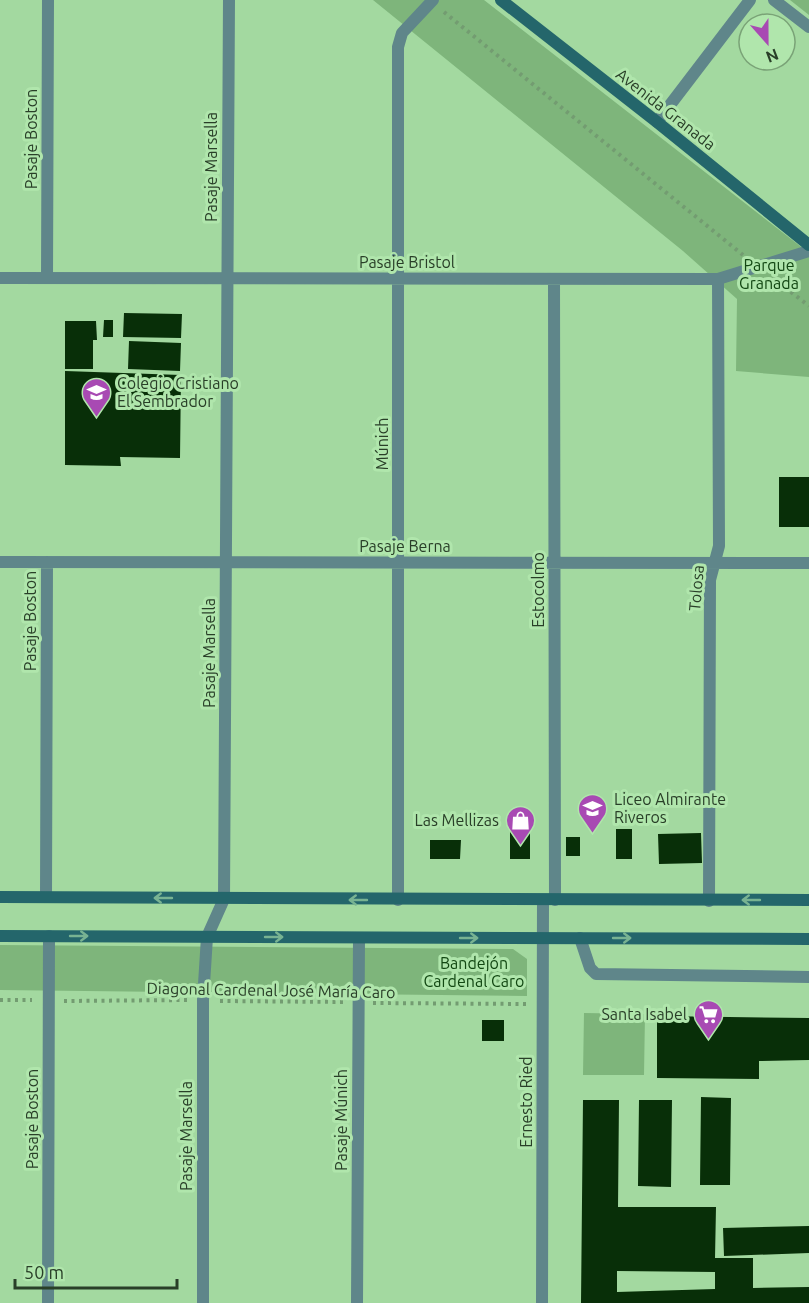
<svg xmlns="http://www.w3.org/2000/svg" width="809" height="1303" viewBox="0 0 809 1303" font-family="Ubuntu,sans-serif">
	<rect width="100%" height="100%" fill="#a3d9a0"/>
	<path fill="#7eb57b" d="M373,0H484L809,253V377L736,371L737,299L683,251Z
		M790,0H809V15Z
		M0,945L513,949L527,959V996L0,990Z
		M584,1013L645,1014L644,1075H583Z"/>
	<path fill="#082f08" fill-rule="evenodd" d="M124,313L182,314L181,338L123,337Z
		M104,320H113V337H103Z
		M65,321H96L97,340H93V369H65Z
		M129,341L181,343L180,371L128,369Z
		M65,371L181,375L180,458L120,457L121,466L65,465Z
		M779,477H809V527H779Z
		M616,829H632V859H616Z
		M510,831H530V859H510Z
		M701,833L702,863L659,864L658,834Z
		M566,837H580V856H566Z
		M430,840H461L460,859H430Z
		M657,1016L809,1018V1060L759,1061V1079L657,1078Z
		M482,1020H504V1041H482Z
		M701,1097L731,1098L730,1185H700Z
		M583,1100H619L618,1207H716L715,1258H753V1288L809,1287V1303H581ZM617,1271L715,1272V1289L617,1292Z
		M639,1100H672L671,1187L638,1186Z
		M809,1226V1253L724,1256L723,1228Z"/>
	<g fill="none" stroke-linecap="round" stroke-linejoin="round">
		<path stroke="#739c71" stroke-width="4" stroke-dasharray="3 4.5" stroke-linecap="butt" d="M444,12L743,255
			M773,278L809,306
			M0,1000H32
			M64,1001L188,1000
			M220,1001L344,1002
			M373,1003L527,1004"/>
		<path stroke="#5f868a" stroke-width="12" d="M580,938L590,968L596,974L809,977"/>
		<path stroke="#5f868a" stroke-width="12" d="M774,0L809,27
			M657,122L750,0
			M0,278L718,279L809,251
			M47,278L48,0
			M554,279L555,900
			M0,562L809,563
			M46,897L47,562
			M398,900V47L402,33L433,0
			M709,901L710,580L719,546L718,279
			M48,1303L49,936
			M203,1303V1000L207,937L224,899L229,0
			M357,1303L359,938
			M542,1303L543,900"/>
		<path stroke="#24666b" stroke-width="12" d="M501,0L657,122L809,245
			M0,897L809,900
			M0,936L809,939"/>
	</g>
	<defs><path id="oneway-shaft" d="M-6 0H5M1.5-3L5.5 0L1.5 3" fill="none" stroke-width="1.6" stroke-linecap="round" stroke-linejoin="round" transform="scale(1.5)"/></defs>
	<g stroke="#78b392">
		<use href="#oneway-shaft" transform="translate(163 898) rotate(-180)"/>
		<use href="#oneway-shaft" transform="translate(358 900) rotate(-180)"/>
		<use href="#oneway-shaft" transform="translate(751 900) rotate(180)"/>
		<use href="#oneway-shaft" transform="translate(79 936)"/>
		<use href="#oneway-shaft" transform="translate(274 937)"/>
		<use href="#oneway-shaft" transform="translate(469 938)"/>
		<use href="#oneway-shaft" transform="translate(622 938)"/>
	</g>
	<defs>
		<symbol id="school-pin" viewBox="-11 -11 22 30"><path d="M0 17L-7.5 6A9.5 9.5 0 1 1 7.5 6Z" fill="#a84ab3" stroke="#b0e6ac"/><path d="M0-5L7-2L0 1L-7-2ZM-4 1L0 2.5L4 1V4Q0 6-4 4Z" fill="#fff"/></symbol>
		<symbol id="shop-pin" viewBox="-11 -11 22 30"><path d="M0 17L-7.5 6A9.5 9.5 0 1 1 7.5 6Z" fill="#a84ab3" stroke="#b0e6ac"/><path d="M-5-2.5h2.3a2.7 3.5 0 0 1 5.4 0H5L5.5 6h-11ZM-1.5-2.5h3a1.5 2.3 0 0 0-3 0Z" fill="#fff"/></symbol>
		<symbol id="supermarket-pin" viewBox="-11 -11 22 30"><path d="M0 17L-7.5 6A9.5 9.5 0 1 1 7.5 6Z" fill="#a84ab3" stroke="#b0e6ac"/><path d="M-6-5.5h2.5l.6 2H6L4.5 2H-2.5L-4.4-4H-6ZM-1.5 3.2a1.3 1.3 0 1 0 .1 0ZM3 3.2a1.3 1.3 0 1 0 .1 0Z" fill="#fff"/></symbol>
	</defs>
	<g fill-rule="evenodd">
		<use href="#school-pin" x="80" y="376" width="33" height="45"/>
		<use href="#school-pin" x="576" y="792" width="33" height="45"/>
		<use href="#shop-pin" x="504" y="804" width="33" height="45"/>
		<use href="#supermarket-pin" x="692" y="998" width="33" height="45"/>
	</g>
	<g text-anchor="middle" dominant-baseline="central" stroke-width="6" stroke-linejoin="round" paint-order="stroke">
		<g font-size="16" fill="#293f28" stroke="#b0e6ac">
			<text transform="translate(666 109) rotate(38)">Avenida Granada</text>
			<text transform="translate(31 139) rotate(-90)">Pasaje Boston</text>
			<text transform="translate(211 167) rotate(-90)">Pasaje Marsella</text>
			<text x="407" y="262">Pasaje Bristol</text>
			<text transform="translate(382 444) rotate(-90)">Múnich</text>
			<text x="405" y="546">Pasaje Berna</text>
			<text transform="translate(696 588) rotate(-85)">Tolosa</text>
			<text transform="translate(538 590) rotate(-90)">Estocolmo</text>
			<text transform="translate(30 621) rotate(-90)">Pasaje Boston</text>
			<text transform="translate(209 653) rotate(-90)">Pasaje Marsella</text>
			<text transform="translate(271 990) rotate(1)">Diagonal Cardenal José María Caro</text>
			<text transform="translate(526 1102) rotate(-90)">Ernesto Ried</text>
			<text transform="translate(32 1119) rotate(-90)">Pasaje Boston</text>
			<text transform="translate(341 1120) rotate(-90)">Pasaje Múnich</text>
			<text transform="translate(186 1136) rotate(-90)">Pasaje Marsella</text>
		</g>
		<g font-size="16" fill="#124712" stroke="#b0e6ac">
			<text x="769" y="265">Parque<tspan x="769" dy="18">Granada</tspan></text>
			<text x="474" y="963">Bandejón<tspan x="474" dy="18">Cardenal Caro</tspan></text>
		</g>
		<g font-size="16" fill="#293f28" stroke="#b0e6ac" text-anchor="start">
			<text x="117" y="383">Colegio Cristiano<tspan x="117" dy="18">El Sembrador</tspan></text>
			<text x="614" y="799">Liceo Almirante<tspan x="614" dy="18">Riveros</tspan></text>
			<text x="499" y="820" text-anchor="end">Las Mellizas</text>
			<text x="687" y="1014" text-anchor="end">Santa Isabel</text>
		</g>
	</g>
	<g transform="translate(767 42) rotate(159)"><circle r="28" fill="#b0e6ac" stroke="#7aa377" stroke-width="1.5"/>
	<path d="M0-4.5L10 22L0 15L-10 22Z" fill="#a84ab3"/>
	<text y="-9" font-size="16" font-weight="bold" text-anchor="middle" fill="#293f28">N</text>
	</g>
	<path d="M15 1279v9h162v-9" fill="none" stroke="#293f28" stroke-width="3"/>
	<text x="24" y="1279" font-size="18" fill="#293f28" stroke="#b0e6ac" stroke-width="4.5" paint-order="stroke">50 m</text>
</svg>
